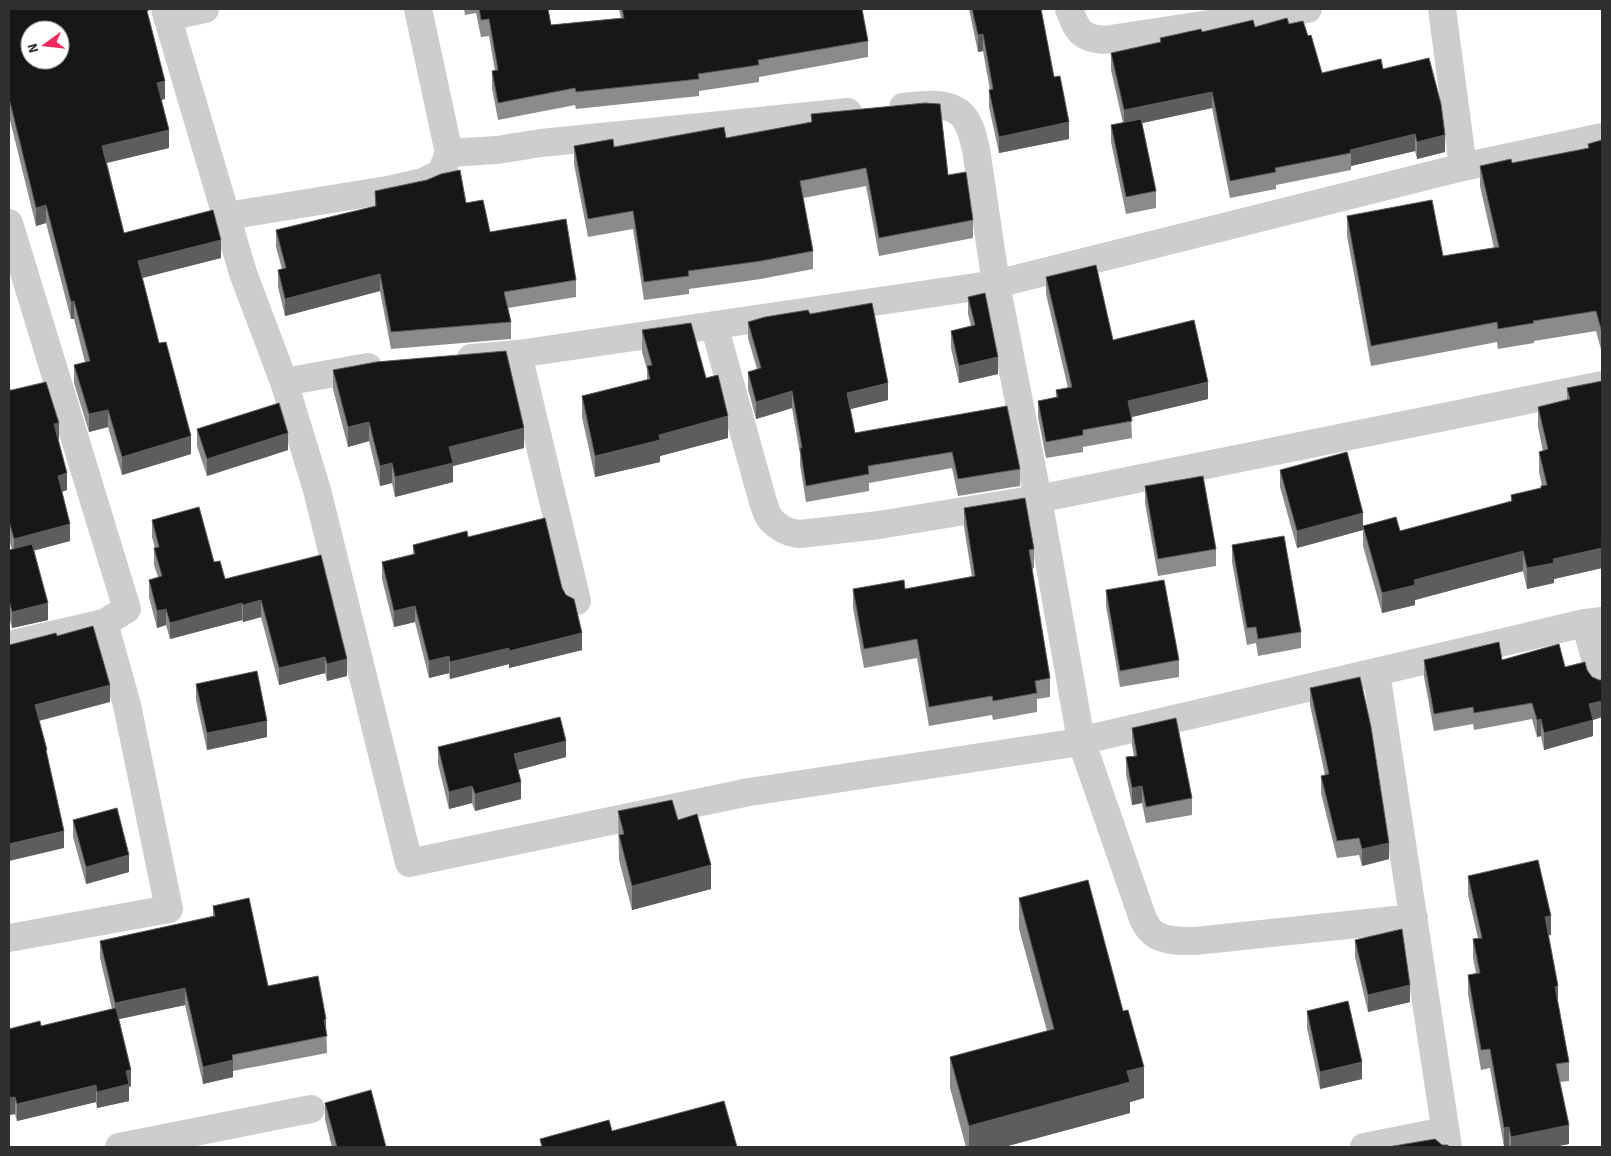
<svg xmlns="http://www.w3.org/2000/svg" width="1611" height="1156" viewBox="0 0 1611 1156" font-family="'Source Sans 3',sans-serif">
	<rect width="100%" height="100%" fill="#fff"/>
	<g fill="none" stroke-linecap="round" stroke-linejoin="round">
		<path stroke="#cdcdcd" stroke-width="28" d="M165,9L243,273L284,382L317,490L409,863L749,792L1067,744L1585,623L1602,621
			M1069,9C1077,30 1080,38 1104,40L1308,9
			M1442,9L1463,167
			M167,17L205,9
			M903,107C921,105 949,100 963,116C971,125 973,138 976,149L996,284L1038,499L1081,740L1143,919C1145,922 1147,927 1150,930C1160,942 1181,941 1195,941L1414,918
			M449,153L497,150L541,143L848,112
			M227,216L393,189L423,182L441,173L449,153L418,9
			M9,223L127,609L104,623L9,645
			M714,325L763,502C765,506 766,513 769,517C776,527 788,533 800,534L879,525L1038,499L1602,385
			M518,354L577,601
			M471,358L518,354L996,284L1463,167L1602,137
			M284,382L368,367
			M1585,623L1602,682
			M1376,672L1448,1147
			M9,938L169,909L127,705L104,623
			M119,1147L311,1109
			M1364,1147L1445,1131"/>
	</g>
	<path fill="#8b8b8b" d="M9,9L149,20L165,99L161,100L169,148L107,163L124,233L221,258L142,278L159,343L191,454L122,475L108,427L89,432L74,383V365L85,362L74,319H71L46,223L36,226L9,116Z
		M464,9H548L551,25L621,18L619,9H862L868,41V57L759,77V82L699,91V96L576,109L575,105L498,120L492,88V71H495L489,36L481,37L476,13L465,15Z
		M969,9H1041L1054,77L1069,139L999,153L989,107V90H990L983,51L978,52Z
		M1289,24L1308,36L1322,73L1383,69L1445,152L1417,159L1415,151L1351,166V170L1276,185V189L1230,198L1212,108L1142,123L1156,191V208L1126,214L1111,142V125L1123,123L1111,70V53L1160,42V38L1202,32Z
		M811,114L948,175L973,220V238L879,256L866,186L803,198L813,251V269L761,279L689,289V294L644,300L633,229L588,237L574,164V146L614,147L726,138L811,122Z
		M1602,140V353L1596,331L1534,341V343L1498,349L1497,342L1371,366L1347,236V216L1443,256L1494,248L1480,186V166L1512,163L1588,149V144Z
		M375,191L466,203L490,232L576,280V297L508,308L511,322V339L391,349L380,291L285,316L278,287V270L282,269L276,247V230L375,206Z
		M1046,277L1113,340L1208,399L1131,417L1132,438L1083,447V452L1046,458L1038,417V401L1056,397V390L1068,388L1046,294Z
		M968,297L998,374L959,383L951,348V331L971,326L968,314Z
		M810,314L888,400L850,409L855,433L1007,406L1020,469V486L958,496L952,468L869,483V491L806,502L800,465V454L792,408L756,419L748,389V372L757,369L748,338V322Z
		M642,330L706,378L728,438L660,456V462L595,477L582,417V396L647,380V369L642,352Z
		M333,370L524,448L453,466V482L395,497L392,483L380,486L369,441L348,447L333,389Z
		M1602,381V568L1554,579V583L1527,589L1523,571L1415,600V605L1382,613L1363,546V526L1400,531L1511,502V495L1541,488L1542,486L1539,472V452L1543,451L1538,427V407L1567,400V388Z
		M9,390L59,440H58L67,490L62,492L70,541L34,550L48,620L12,628L9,617V550H12L9,538Z
		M197,429L288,450L207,476L197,446Z
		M1280,470L1363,530L1297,548L1280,487Z
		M1145,486L1216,549V566L1158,576L1145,503Z
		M964,508L1034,549V568L1032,569L1050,678V697L1037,699V712L993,720L992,715L929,726L917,658L864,668L853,608V589H905L972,577L964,527Z
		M152,520L214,562L225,579L321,555L347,676L327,681L325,673L279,685L261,617L243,622L242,620L170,639L166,625L157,628L149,597V580L158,577L154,565V548H155L152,537Z
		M468,537L562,588L582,650L509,668V664L450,679L449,673L429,678L415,622L394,627L382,579V562L413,554V545Z
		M1232,545L1301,632V648L1258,656L1256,643L1247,645L1232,562Z
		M1106,590L1179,660V677L1120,687L1106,606Z
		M1424,660H1502L1587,670L1592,677L1599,680H1602V717L1593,720V736L1544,750L1541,736L1537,737L1532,719L1474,730L1473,724L1434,731L1424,677Z
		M196,684L267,737L207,750L196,700Z
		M1310,688L1389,859L1362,866L1359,855L1337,858L1321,793V776L1325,775L1310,705Z
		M1132,728L1192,798V815L1146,823L1142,803L1132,805L1126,774V757L1134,756L1132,745Z
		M438,747L566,757L518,770L521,799L475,811L472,803L449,809L438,764Z
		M618,811L678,820L711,889L632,910L619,860Z
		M73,820L129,872L86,884L73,837Z
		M1468,876L1551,935H1548L1558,1002L1569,1062V1081L1560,1082L1569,1144L1553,1147H1509V1146L1504,1147L1490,1068L1481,1070L1468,994V975L1476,973L1473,958V939L1478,938L1468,895Z
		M1019,898L1144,1098L1130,1102V1113L1004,1147H966L950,1088V1057L1047,1031L1019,929Z
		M213,906L268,986L326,1019L327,1053L233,1071V1077L203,1084L185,1005L119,1019L131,1086L129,1087V1101L97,1108L96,1102L17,1121L15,1114L9,1115L41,1026L112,1009L100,958V941L213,916Z
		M1355,940L1410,1002L1368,1012L1355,957Z
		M1307,1011L1362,1079L1320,1089L1307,1028Z
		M325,1103L386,1147H332L325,1119Z"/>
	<path fill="#5d5d5d" d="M983,34V51L978,52V35Z
		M165,81V99L157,101V83Z
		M1212,92V108L1124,127V110Z
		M1069,122V139L999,153V137Z
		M169,130V148L102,164V146Z
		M1415,134V151L1351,166V153L1350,150Z
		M1445,135V152L1417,159V142Z
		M46,205V223L36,226V208Z
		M221,240V258L138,279V261Z
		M380,274V291L285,316V299Z
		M74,301V319H71V302Z
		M998,357V374L959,383V366Z
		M1208,382V399L1128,418V401Z
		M888,383V400L847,410V393Z
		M792,391V408L756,419V402Z
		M108,410V427L89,432V414Z
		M728,416V438L660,456V462L595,477V456L659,435Z
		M369,422V441L348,447V427Z
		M59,423V440L54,441V424Z
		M524,428V448L453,466V482L395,497V477L449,447Z
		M288,433V450L207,476V459Z
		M191,436V454L122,475V457Z
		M392,463V483L380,486V466Z
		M67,473V490L58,493V476Z
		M1363,513V530L1297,548V531Z
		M70,524V541L14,556V539Z
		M1602,548V568L1554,579V583L1527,589V568L1553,559Z
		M1523,551V571L1415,600V605L1382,613V593L1414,580Z
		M261,600V617L243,622V605Z
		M48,603V620L12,628V612Z
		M242,603V620L170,639V623Z
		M415,606V622L394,627V611Z
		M166,609V625L157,628V611Z
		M582,633V650L509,668V651Z
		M509,648V664L450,679V662Z
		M449,656V673L429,678V661Z
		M325,657V673L279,685V668Z
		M347,659V676L327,681V664Z
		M110,685V702L35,722V705Z
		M1602,701V717L1593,720V736L1544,750V733L1589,704Z
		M1541,719V736L1537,737V720Z
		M267,721V737L207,750V733Z
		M566,741V757L514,771V754Z
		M521,782V799L475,811V794Z
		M472,786V803L449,809V792Z
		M1142,786V803L1132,805V788Z
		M64,831V848L9,861V844Z
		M1389,843V859L1362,866V849Z
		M129,855V872L86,884V867Z
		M711,865V889L632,910V886Z
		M1551,916V935L1545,936V917Z
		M1410,985V1002L1368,1012V995Z
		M1558,986V1005L1555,987Z
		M185,988V1005L115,1020V1003Z
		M326,1019V1036L324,1020Z
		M233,1060V1077L203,1084V1067Z
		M1362,1062V1079L1320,1089V1072Z
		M1144,1067V1098L1130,1102V1113L1004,1147H969V1126L1127,1071Z
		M131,1070V1086L129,1087V1101L97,1108V1092L126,1071Z
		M96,1085V1102L17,1121V1104Z
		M15,1097V1114L9,1115V1098Z
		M1569,1125V1144L1553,1147H1511V1137Z
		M1509,1127V1146L1504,1147V1128Z"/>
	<path fill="#171717" stroke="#5d5d5d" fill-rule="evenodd" d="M9,9H149V10L147,11L165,81L157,83L169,130L102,146L124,233L213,210L221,240L138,261L159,343L166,342L191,436L122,457L108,410L89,414L74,365L90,361L74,301L71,302L46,205L36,208L9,98ZM30,30H60V60H30Z
		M479,9H548L551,25L624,18L622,9H862L868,41L758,60L759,65L698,74L699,79L576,92L575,88L498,103L492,71L498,70L489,19L481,20Z
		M972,9H1041L1054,77L1060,76L1069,122L999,137L989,90L993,89L983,34L978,35Z
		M1287,18L1289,24L1303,21L1308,36L1311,35L1322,73L1381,59L1383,69L1429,58L1441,104L1445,135L1417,142L1415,134L1350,150L1351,153L1275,168L1276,172L1230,181L1212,92L1124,110L1111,53L1161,42L1160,38L1201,29L1202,32L1253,20L1255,27Z
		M925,103L940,104L948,175L966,172L973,220L879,238L866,168L800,181L813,251L761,261L688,271L689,276L644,282L633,211L588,219L574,146L613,139L614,147L724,127L726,138L812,122L811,114Z
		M1141,119L1156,191L1126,197L1111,125Z
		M1602,140V333L1596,311L1533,321L1534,323L1498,329L1497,322L1371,346L1347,216L1432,200L1443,256L1499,247L1480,166L1511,159L1512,163L1589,148L1588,144Z
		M460,170L466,203L483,200L490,232L566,219L576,280L504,292L511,322L391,332L380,274L285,299L278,270L286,268L276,230L376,206L375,191L427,180L441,174Z
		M1096,265L1113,340L1194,320L1208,382L1128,401L1132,421L1083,430V435L1046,442L1038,401L1058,397L1056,390L1072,387L1046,277Z
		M985,293L998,357L959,366L951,331L975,325L968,297Z
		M872,303L888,383L847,393L855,433L1007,406L1020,469L958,479L952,452L868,466L869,474L806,486L800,448H802L792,391L756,402L748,372L761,368L748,322L765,317L808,310L810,314Z
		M691,323L706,378L718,375L728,416L659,435L660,440L595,456L582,396L650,379L647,366L652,365L642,330Z
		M506,351L524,428L449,447L453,463L395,477L392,463L380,466L369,422L348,427L333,370L376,362Z
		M1602,381V542L1601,543L1602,548L1553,559L1554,563L1527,568L1523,551L1414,580L1415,585L1382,593L1363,526L1396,517L1400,531L1512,501L1511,495L1541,488V486L1547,485L1539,452L1548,449L1538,407L1570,399L1567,388Z
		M46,382L59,423L54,424L67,473L58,476L70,524L14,539L9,521V390H12Z
		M279,403L288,433L207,459L197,429Z
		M1347,452L1363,513L1297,531L1280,470Z
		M1203,476L1216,549L1158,559L1145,486Z
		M1025,498L1034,549L1029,550L1050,678L1035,681L1037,693L993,701L992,696L929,707L917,639L864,649L853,589L904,580L905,589L975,576L964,508Z
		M199,507L214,562L220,561L225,579L321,555L347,659L327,664L325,657L279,668L261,600L243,605L242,603L170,623L166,609L157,611L149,580L162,576L154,548L159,547L152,520Z
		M545,518L562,588L566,595L574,599L582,633L509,651V648L450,662L449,656L429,661L415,606L394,611L382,562L415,554L413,545L467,531L468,537Z
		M1284,536L1301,632L1258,639L1256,627L1247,628L1232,545Z
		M32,544L48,603L12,612L9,600V550Z
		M1164,580L1179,660L1120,671L1106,590Z
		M93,626L110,685L35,705L47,750H46L64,831L9,844V645L56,633L57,636Z
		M1499,642L1502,660L1559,644L1565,667L1585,662L1587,670L1592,677L1599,680H1602V701L1589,704L1593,720L1544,733L1541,719L1537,720L1532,703L1474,713L1473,707L1434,714L1424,660Z
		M257,671L267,721L207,733L196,684Z
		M1360,677L1371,727L1389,843L1362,849L1359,838L1337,841L1321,776L1329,774L1310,688Z
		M560,717L566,741L514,754L521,782L475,794L472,786L449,792L438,747Z
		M1176,718L1192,798L1146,807L1142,786L1132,788L1126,757L1137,756L1132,728Z
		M672,800L678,820L697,814L711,865L632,886L619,835L624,834L618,811Z
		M117,808L129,855L86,867L73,820Z
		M1538,860L1551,916L1545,917L1558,986L1555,987L1569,1062L1556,1064L1569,1125L1511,1137L1509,1127L1504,1128L1490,1049L1481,1050L1468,975L1480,973L1473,939L1482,938L1468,876Z
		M1088,880L1123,1011L1128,1010L1144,1067L1127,1071L1130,1082L969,1126L950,1057L1054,1029L1019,898Z
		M249,898L268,986L318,976L326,1019L324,1020L327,1036L232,1055L233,1060L203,1067L185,988L115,1003L100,941L215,916L213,906Z
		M1402,929L1410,985L1368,995L1355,940Z
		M1348,1001L1362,1062L1320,1072L1307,1011Z
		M116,1008L131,1070L126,1071L129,1084L97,1092L96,1085L17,1104L15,1097L9,1098V1029L40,1021L41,1026Z
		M371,1090L386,1147H337L325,1103Z
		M724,1101L737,1147H542L540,1139L609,1120L612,1131Z
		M1435,1139L1442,1145H1448L1449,1147H1388Z"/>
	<rect width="1611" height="1156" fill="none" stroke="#303030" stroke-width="20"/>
	<g transform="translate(45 45) rotate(255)"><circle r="24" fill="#ffffff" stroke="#acacac"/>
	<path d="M0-4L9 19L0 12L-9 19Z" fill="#f2275b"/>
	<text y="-8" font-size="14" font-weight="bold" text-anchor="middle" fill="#303030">N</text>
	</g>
</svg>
